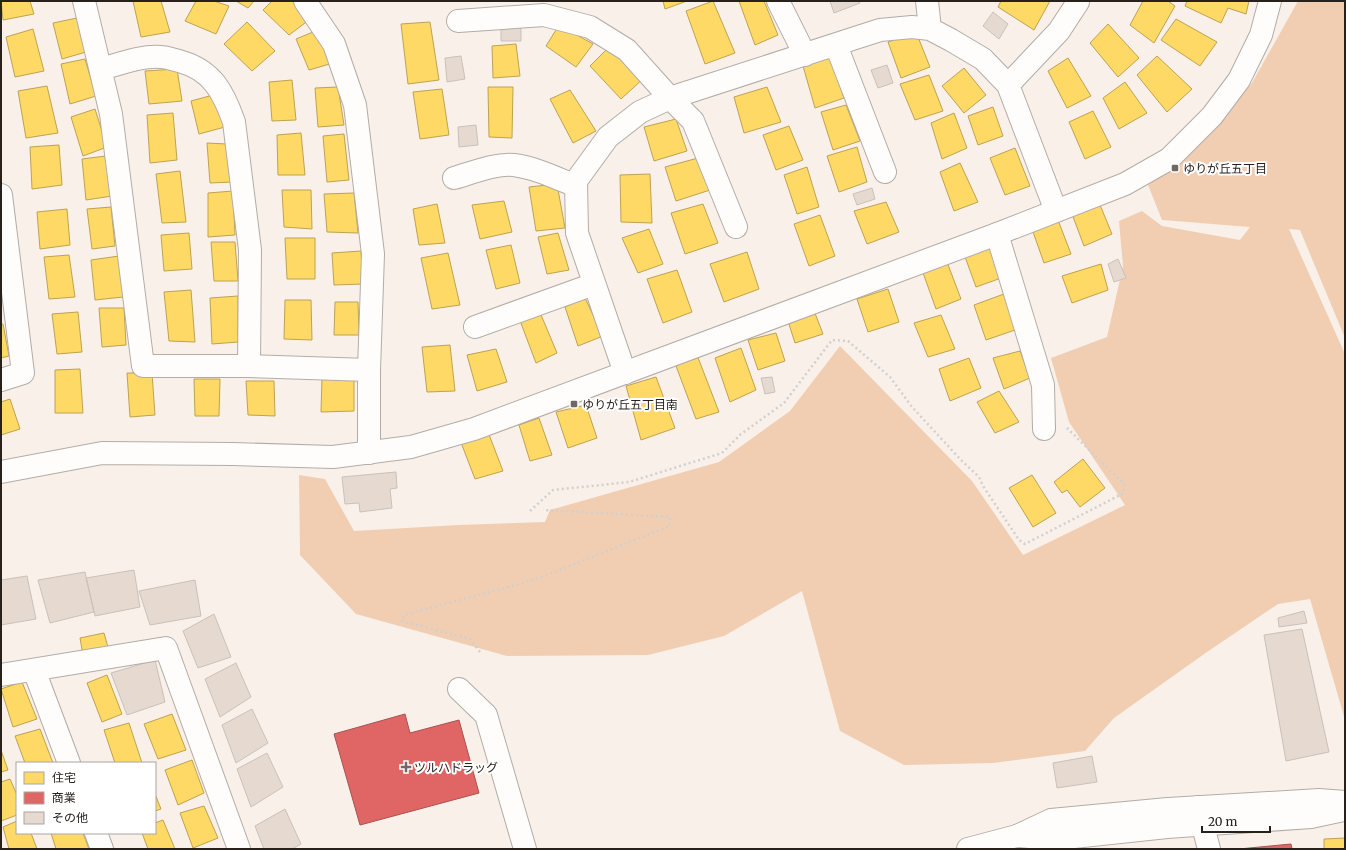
<svg xmlns="http://www.w3.org/2000/svg" width="1346" height="850" viewBox="0 0 1346 850" font-family="Merriweather,'Noto Sans JP',serif">
	<rect width="100%" height="100%" fill="#f9f0e9"/>
	<path fill="#f1ceb2" d="M1298,1H1345V338L1300,230L1289,229L1345,354V720L1310,599L1278,604L1207,652L1114,718L1085,751L993,763L904,765L840,731L802,591L724,636L648,655L507,656L356,614L300,555L299,475L325,479L354,531L458,525L545,522L550,510L719,462L790,411L840,346L972,481L1023,555L1125,505L1069,422L1051,358L1107,337L1123,266L1119,221L1142,211L1162,226L1240,240L1250,227L1162,220L1148,185L1199,145L1252,83Z"/>
	<path fill="#ffd966" stroke="#bea250" d="M1,1H30L34,14L3,20Z
		M133,1H161L170,32L141,37Z
		M196,1H214L229,6L216,34L185,21Z
		M236,1H254L248,8Z
		M272,1H292L309,20L289,35L263,10Z
		M663,1H687L665,9Z
		M713,1L735,53L705,64L686,11Z
		M739,1H764L778,35L755,45Z
		M1001,1H1050L1034,30L998,7Z
		M1143,1H1168L1175,6L1154,43L1130,25Z
		M1187,1H1249L1246,14L1228,8L1221,23L1185,6Z
		M77,18L86,52L62,59L53,23Z
		M1176,19L1217,42L1200,66L1161,40Z
		M247,22L275,51L252,71L224,44Z
		M430,22L439,80L408,84L401,24Z
		M1108,24L1139,58L1118,77L1090,43Z
		M559,25L593,44L576,67L546,46Z
		M33,29L44,71L15,77L6,37Z
		M318,30L333,63L309,70L296,39Z
		M916,32L930,67L901,78L888,42Z
		M516,44L520,76L493,78L492,46Z
		M609,47L644,78L621,99L590,66Z
		M1157,56L1192,89L1167,112L1137,75Z
		M830,57L844,98L815,108L803,66Z
		M1068,58L1091,96L1067,108L1048,71Z
		M85,59L96,96L70,104L61,64Z
		M964,68L986,95L964,113L942,86Z
		M177,69L182,101L149,104L145,71Z
		M929,75L943,111L915,120L900,84Z
		M292,80L296,120L272,121L269,82Z
		M1125,82L1147,113L1119,129L1103,98Z
		M47,86L58,133L26,138L18,91Z
		M338,87L344,125L318,127L315,88Z
		M488,87H513L512,138L489,137Z
		M767,87L781,122L744,133L734,97Z
		M442,89L449,135L420,139L413,92Z
		M570,90L596,131L573,143L550,99Z
		M213,95L225,127L199,134L191,101Z
		M846,105L860,141L833,150L821,112Z
		M993,107L1003,136L978,145L968,116Z
		M95,109L107,147L83,156L71,117Z
		M1093,111L1111,147L1085,159L1069,122Z
		M173,113L177,160L150,163L147,115Z
		M954,113L967,148L942,159L931,123Z
		M676,119L687,151L654,161L644,127Z
		M789,126L803,160L776,170L763,135Z
		M301,133L305,175H278L277,135Z
		M344,134L349,180L327,182L323,136Z
		M207,143L227,144L232,182L210,183Z
		M59,145L62,185L32,189L30,147Z
		M857,147L867,182L839,192L827,156Z
		M1015,148L1030,186L1005,195L990,158Z
		M106,156L112,196L86,200L82,159Z
		M698,158L710,190L676,201L665,167Z
		M960,163L978,202L954,211L940,172Z
		M807,167L819,207L797,214L784,175Z
		M180,171L186,222L162,223L156,174Z
		M650,174L652,223L621,222L620,175Z
		M557,184L565,228L536,231L529,187Z
		M282,190H311L312,229L284,227Z
		M233,191L235,235L208,237V193Z
		M354,193L358,233L327,232L324,194Z
		M504,201L512,232L480,239L472,205Z
		M886,202L899,232L867,244L854,211Z
		M437,204L445,243L419,245L413,209Z
		M703,204L718,243L685,254L671,213Z
		M1100,205L1112,234L1084,246L1072,214Z
		M111,207L115,246L92,249L87,209Z
		M67,209L70,245L40,249L37,212Z
		M820,215L835,256L809,266L794,224Z
		M1058,220L1071,254L1044,263L1032,229Z
		M649,229L663,264L638,273L622,238Z
		M189,233L192,269L164,271L161,235Z
		M558,233L569,270L547,274L538,237Z
		M285,238H315V279H287Z
		M211,242H235L238,281H214Z
		M992,243L1004,277L976,287L964,254Z
		M511,245L520,283L496,289L486,250Z
		M361,251L363,284L334,285L332,253Z
		M747,252L759,289L724,302L710,264Z
		M448,253L460,305L432,309L421,258Z
		M69,255L75,297L49,299L44,257Z
		M119,256L123,297L95,300L91,260Z
		M947,262L961,299L936,309L922,270Z
		M1101,264L1108,290L1072,303L1062,276Z
		M677,270L692,312L663,323L647,279Z
		M888,289L899,322L868,332L857,299Z
		M191,290L195,342L169,341L164,292Z
		M1004,294L1015,330L986,340L974,305Z
		M238,296V342L212,344L210,298Z
		M585,298L603,336L578,346L565,307Z
		M285,300H311L312,340L284,339Z
		M335,302H358L359,335H334Z
		M99,308H124L126,345L102,347Z
		M813,308L823,334L795,343L787,318Z
		M539,310L557,353L536,363L519,318Z
		M78,312L82,352L57,354L52,314Z
		M941,315L955,349L928,357L914,323Z
		M1,324H3L9,356L1,358Z
		M776,333L785,361L758,370L748,340Z
		M450,345L455,391L427,392L422,347Z
		M741,348L756,390L730,402L715,358Z
		M496,349L507,382L477,391L467,355Z
		M1020,351L1030,378L1004,389L993,358Z
		M697,355L719,412L696,419L676,366Z
		M969,358L981,388L950,401L939,369Z
		M80,369L83,413H55V370Z
		M127,373H152L155,415L130,417Z
		M322,377H354V411L321,412Z
		M656,377L675,428L641,440L626,386Z
		M194,379H220L219,416H195Z
		M246,381H274L275,416L248,415Z
		M999,391L1019,422L995,433L977,402Z
		M10,399L20,429L1,435V402Z
		M586,405L597,438L568,448L556,412Z
		M539,418L552,455L530,461L519,425Z
		M488,432L503,471L475,479L460,440Z
		M1083,459L1105,488L1080,507L1067,490L1062,493L1054,482Z
		M1032,475L1056,513L1033,527L1009,488Z
		M104,633L109,651L83,655L80,638Z
		M107,675L122,714L102,722L87,683Z
		M22,682L37,719L13,727L1,689Z
		M172,714L186,750L158,759L144,724Z
		M129,723L142,763H115L104,730Z
		M40,729L53,763H25L15,736Z
		M1,750L8,770L1,772Z
		M192,760L204,793L178,805L165,770Z
		M10,779L17,795V815L1,821V782Z
		M155,794L161,809L155,811Z
		M204,806L218,838L193,848L180,813Z
		M163,820L175,849H148L142,833H155V823Z
		M17,821V833H31L37,849H9L3,827Z
		M51,833H83L89,849H56Z
		M1345,838V849H1324V839Z"/>
	<path fill="#e06666" stroke="#a85150" d="M405,714L410,733L459,720L479,793L360,825L334,734Z
		M1291,844L1292,849H1239Z"/>
	<path fill="#e6d9cf" stroke="#c9c1bb" d="M830,1H859L860,3L834,13Z
		M993,12L1008,24L999,39L983,26Z
		M501,25H521V41H501Z
		M461,56L465,79L447,82L445,58Z
		M887,65L893,83L878,88L871,70Z
		M476,125L478,145L459,147L458,127Z
		M872,188L875,199L857,205L853,194Z
		M1118,259L1126,278L1114,282L1108,264Z
		M772,377L775,392L765,394L761,378Z
		M396,472L397,488L390,489L392,508L360,512L359,503L345,504L342,477Z
		M134,570L140,607L95,616L86,578Z
		M85,572L94,612L50,623L38,580Z
		M27,576L36,619L1,625V580Z
		M195,580L201,616L150,625L139,591Z
		M1304,611L1307,623L1279,627L1278,618Z
		M214,614L231,657L198,668L183,631Z
		M1302,629L1329,752L1286,761L1264,635Z
		M155,660L165,702L127,715L111,673Z
		M236,663L251,697L220,717L205,679Z
		M252,709L268,743L236,763L222,725Z
		M267,753L283,787L251,807L237,769Z
		M1092,756L1097,782L1057,788L1053,763Z
		M285,809L301,844L292,849H264L255,826Z"/>
	<g fill="none" stroke-linecap="round" stroke-linejoin="round">
		<defs>
			<path id="street" d="M84,1L111,114L143,366H249L369,370
				M305,1L334,44L355,105L373,254L369,370V453
				M778,1L805,55
				M927,1L930,29
				M458,21L544,15L590,27L627,50L670,98L693,121L736,227
				M836,45L885,172
				M101,69C120,64 142,55 161,57C167,57 174,60 179,61C212,70 223,91 234,122L250,250L249,366
				M1008,85L1059,31L1078,2
				M454,178C472,173 495,163 514,165C536,168 556,178 576,186
				M1,195L23,373L1,380
				M997,234L1043,385L1044,429
				M475,327L594,284
				M625,373L577,233L576,181L608,137L640,112L670,98L880,30L912,27L930,29L951,40L983,59L1008,85L1056,211
				M34,670L69,763
				M1,675L166,648L239,849
				M459,689L486,715L525,849
				M96,833L102,849
				M1017,836L1051,820L1168,809L1319,800L1345,802
				M1018,836L1055,839L1167,827L1311,817L1344,810"/>
			<path id="secondary" d="M1,472L102,453L233,454L333,457L411,447L474,429L997,234L1125,184L1169,159L1212,116L1239,80L1261,35L1270,1
				M1198,807L1209,849
				M968,849L1017,836"/>
		</defs>
		<use href="#street" stroke="#b3aca6" stroke-width="24"/>
		<use href="#secondary" stroke="#b3aca6" stroke-width="24"/>
		<path stroke="#d2cfcd" stroke-width="2.5" stroke-dasharray="2 3" stroke-linecap="butt" d="M530,511L553,490L629,482L722,453L741,434L784,403L832,340L848,341L890,377L912,407L961,460L979,477L983,486L1019,540L1025,544L1124,493V484L1067,428
			M480,652L470,639L402,621L404,615L534,580L670,526V517L543,510"/>
		<use href="#street" stroke="#fefdfc" stroke-width="22"/>
		<use href="#secondary" stroke="#fefdfc" stroke-width="22"/>
	</g>
	<g fill="#706963" stroke="#fff" stroke-width="1.5">
		<rect x="1171" y="164" width="8" height="8" rx="2"/>
		<rect x="570" y="400" width="8" height="8" rx="2"/>
		<path d="M404 761h4v4h4v4h-4v4h-4v-4h-4v-4h4z"/>
	</g>
	<g text-anchor="middle" dominant-baseline="central" stroke-width="4" stroke-linejoin="round" paint-order="stroke">
		<g font-size="12" fill="#27201b" stroke="#fff" text-anchor="start">
			<text x="1183" y="168">ゆりが丘五丁目</text>
			<text x="582" y="404">ゆりが丘五丁目南</text>
			<text x="414" y="767">ツルハドラッグ</text>
		</g>
	</g>
	<rect width="1346" height="850" fill="none" stroke="#27201b" stroke-width="4"/>
	<rect x="16" y="762" width="140" height="72" fill="#ffffff" stroke="#a9a6a4"/>
	<rect x="24" y="772" width="20" height="12" fill="#ffd966" stroke="#a9a6a4"/>
	<text x="52" y="782" font-size="12" fill="#27201b">住宅</text>
	<rect x="24" y="792" width="20" height="12" fill="#e06666" stroke="#a9a6a4"/>
	<text x="52" y="802" font-size="12" fill="#27201b">商業</text>
	<rect x="24" y="812" width="20" height="12" fill="#e6d9cf" stroke="#a9a6a4"/>
	<text x="52" y="822" font-size="12" fill="#27201b">その他</text>
	<path d="M1202 826v6h68v-6" fill="none" stroke="#27201b" stroke-width="2"/>
	<text x="1208" y="826" font-size="12" fill="#27201b" stroke="#ffffff" stroke-width="3" paint-order="stroke">20 m</text>
</svg>
